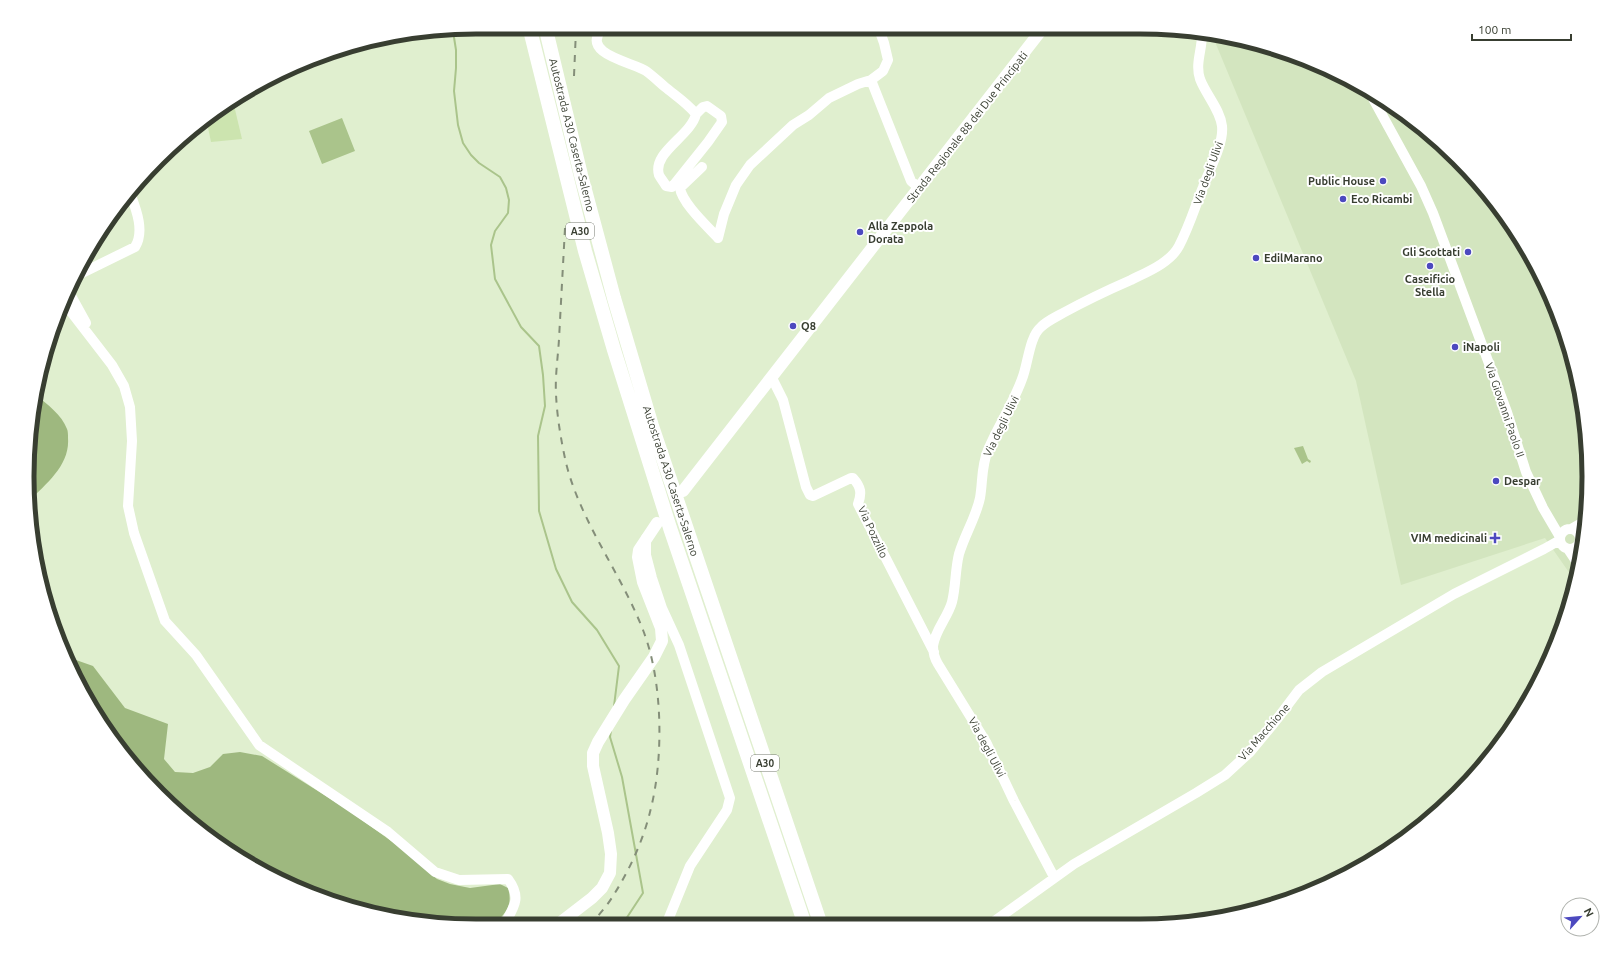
<svg xmlns="http://www.w3.org/2000/svg" width="1616" height="953" viewBox="0 0 1616 953" font-family="Ubuntu,sans-serif">
	<rect width="100%" height="100%" fill="#e0efcf"/>
	<path fill="#d3e5bf" d="M1213,37L1284,51L1389,103L1458,159L1513,227L1555,305L1580,389L1589,477L1580,564L1575,581L1545,538L1401,585L1356,381Z"/>
	<path fill="#cce4af" d="M233,101L242,139L211,142L206,118Z"/>
	<path fill="#9eb87f" d="M36,395C47,404 62,415 67,429C68,431 68,435 68,438C70,465 47,483 29,501C26,465 28,429 36,395Z
		M76,660L93,666L125,708L168,724L164,759L175,772L193,773L210,767L223,754L240,752L262,756L345,808L408,853L437,879L450,884L470,888L500,884L508,888C513,906 506,912 494,925H447L332,902L227,850L159,795L120,750L87,701L69,662Z"/>
	<path fill="#aac48b" d="M342,118L355,151L322,164L309,131Z
		M1303,446L1308,459L1311,461L1310,463L1307,461L1302,464L1294,448Z"/>
	<g fill="none" stroke-linecap="round" stroke-linejoin="round">
		<path stroke="#aac48b" stroke-width="2" d="M453,31L456,50V68L454,91L458,125L463,143L471,155L479,163L500,177L506,188L509,200L508,213L495,231L491,245L495,279L521,327L539,346L543,375L545,406L538,436L539,511L556,569L572,602L597,630L619,666L614,706
			M611,730L610,737L622,777L643,893L622,925"/>
		<path stroke="#fff" stroke-width="10" d="M879,29L884,43L888,60L883,71L871,80L911,181L919,188
			M601,30C582,55 633,62 646,71C653,76 659,82 665,87C676,96 687,103 696,114C691,136 652,152 659,175C661,179 664,182 666,186L672,187L708,142L722,122L721,116L707,106L703,107L696,114
			M1370,93L1421,186L1433,213L1507,412L1526,472L1543,508L1560,537
			M702,167L680,188C682,203 707,226 718,238
			M718,238L724,214L736,185L750,165L793,125L809,115L829,98L858,84L871,80
			M80,274L135,247C145,231 136,209 130,193
			M70,294L86,323
			M65,304L112,365L124,386L130,407L132,441L128,506L134,533L165,621L196,655L259,745L388,832L435,872L459,880L508,879C522,898 514,907 504,925
			M772,378L783,400L806,487L810,495L813,496L851,478H853C861,487 862,493 858,504L934,652
			M1571,529L1585,521
			M1560 539a10 10 0 1 1 20 0a10 10 0 1 1-20 0Z
			M646,538V555L652,578L662,608L679,645L730,798L727,810L690,866L666,925
			M1568,549L1580,567
			M1054,877L1014,801L986,742L938,664C935,659 933,653 933,646C935,630 948,617 952,602C956,586 955,570 959,554C965,534 976,517 980,498C983,481 981,467 988,450C998,426 1013,404 1022,379C1028,365 1029,337 1041,327C1047,321 1056,317 1063,313C1085,301 1108,290 1131,280C1147,272 1170,263 1179,246C1189,227 1195,207 1203,187C1209,170 1224,144 1222,126C1220,109 1206,95 1200,79C1195,64 1202,50 1202,35
			M989,925L1074,864L1196,793L1225,775L1250,752L1274,723L1299,690L1322,672L1454,594L1544,549L1560,540"/>
		<path stroke="#fff" stroke-width="12" d="M683,491L1043,28
			M557,925L592,898L602,888L610,873L611,854L608,833L593,766V753L598,742L624,700L654,657L662,641L661,628L643,582L638,557L639,550L657,523"/>
		<path stroke="#fff" stroke-width="14" d="M530,30L585,251L614,350L670,528L805,925
			M546,30L581,175L614,298L652,426L821,925"/>
		<path stroke="#848e79" stroke-width="2" stroke-dasharray="7 7" stroke-linecap="butt" d="M574,76L576,30
			M565,228C563,265 561,302 559,339C558,357 555,376 556,394C557,417 561,440 566,463C581,523 621,573 643,630C663,681 664,759 650,812C643,841 629,871 613,896C607,906 598,916 590,925"/>
	</g>
	<g fill="#4c49bf" stroke="#fff" stroke-width="1.5">
		<circle cx="1383" cy="181" r="4"/>
		<circle cx="1343" cy="199" r="4"/>
		<circle cx="860" cy="232" r="4"/>
		<circle cx="1468" cy="252" r="4"/>
		<circle cx="1256" cy="258" r="4"/>
		<circle cx="1430" cy="266" r="4"/>
		<circle cx="793" cy="326" r="4"/>
		<circle cx="1455" cy="347" r="4"/>
		<circle cx="1496" cy="481" r="4"/>
		<path d="M1493 532h4v4h4v4h-4v4h-4v-4h-4v-4h4z"/>
	</g>
	<g text-anchor="middle" dominant-baseline="central" stroke-width="4" stroke-linejoin="round" paint-order="stroke">
		<g fill="#fff" stroke="#74786f" stroke-width="1">
			<rect x="566" y="223" width="28" height="16" rx="3"/>
			<rect x="751" y="755" width="28" height="16" rx="3"/>
		</g>
		<g font-size="10" font-weight="bold" fill="#383e31">
			<text x="580" y="231">A30</text>
			<text x="765" y="763">A30</text>
		</g>
		<g font-size="11" fill="#383e31" stroke="#fff">
			<text transform="translate(967 127) rotate(-52)">Strada Regionale 88 dei Due Principati</text>
			<text transform="translate(572 135) rotate(76)">Autostrada A30 Caserta-Salerno</text>
			<text transform="translate(1208 173) rotate(-70)">Via degli Ulivi</text>
			<text transform="translate(1505 410) rotate(71)">Via Giovanni Paolo II</text>
			<text transform="translate(1001 426) rotate(-64)">Via degli Ulivi</text>
			<text transform="translate(671 481) rotate(72)">Autostrada A30 Caserta-Salerno</text>
			<text transform="translate(873 532) rotate(65)">Via Pozzillo</text>
			<text transform="translate(1264 732) rotate(-49)">Via Macchione</text>
			<text transform="translate(987 747) rotate(62)">Via degli Ulivi</text>
		</g>
		<g font-size="11" font-weight="bold" fill="#383e31" stroke="#fff" text-anchor="start">
			<text x="1375" y="181" text-anchor="end">Public House</text>
			<text x="1351" y="199">Eco Ricambi</text>
			<text x="868" y="226">Alla Zeppola<tspan x="868" dy="13">Dorata</tspan></text>
			<text x="1460" y="252" text-anchor="end">Gli Scottati</text>
			<text x="1264" y="258">EdilMarano</text>
			<text x="1430" y="279" text-anchor="middle">Caseificio<tspan x="1430" dy="13">Stella</tspan></text>
			<text x="801" y="326">Q8</text>
			<text x="1463" y="347">iNapoli</text>
			<text x="1504" y="481">Despar</text>
			<text x="1487" y="538" text-anchor="end">VIM medicinali</text>
		</g>
	</g>
	<path d="M0 0H1616V953H0ZM476 34H1140A442 442 0 0 1 1582 476V477A442 442 0 0 1 1140 919H476A442 442 0 0 1 34 477V476A442 442 0 0 1 476 34Z" fill="#fff" fill-rule="evenodd"/>
	<path fill="none" stroke="#383e31" stroke-width="5" d="M476 34H1140A442 442 0 0 1 1582 476V477A442 442 0 0 1 1140 919H476A442 442 0 0 1 34 477V476A442 442 0 0 1 476 34Z"/>
	<g transform="translate(1580 917) rotate(63)"><circle r="19" fill="#ffffff" stroke="#afb2ad"/>
	<path d="M0-3L7 15L0 10L-7 15Z" fill="#4c49bf"/>
	<text y="-6" font-size="11" font-weight="bold" text-anchor="middle" fill="#383e31">N</text>
	</g>
	<path d="M1472 34v6h99v-6" fill="none" stroke="#383e31" stroke-width="2"/>
	<text x="1478" y="34" font-size="12" fill="#383e31" stroke="#ffffff" stroke-width="3" paint-order="stroke">100 m</text>
</svg>
